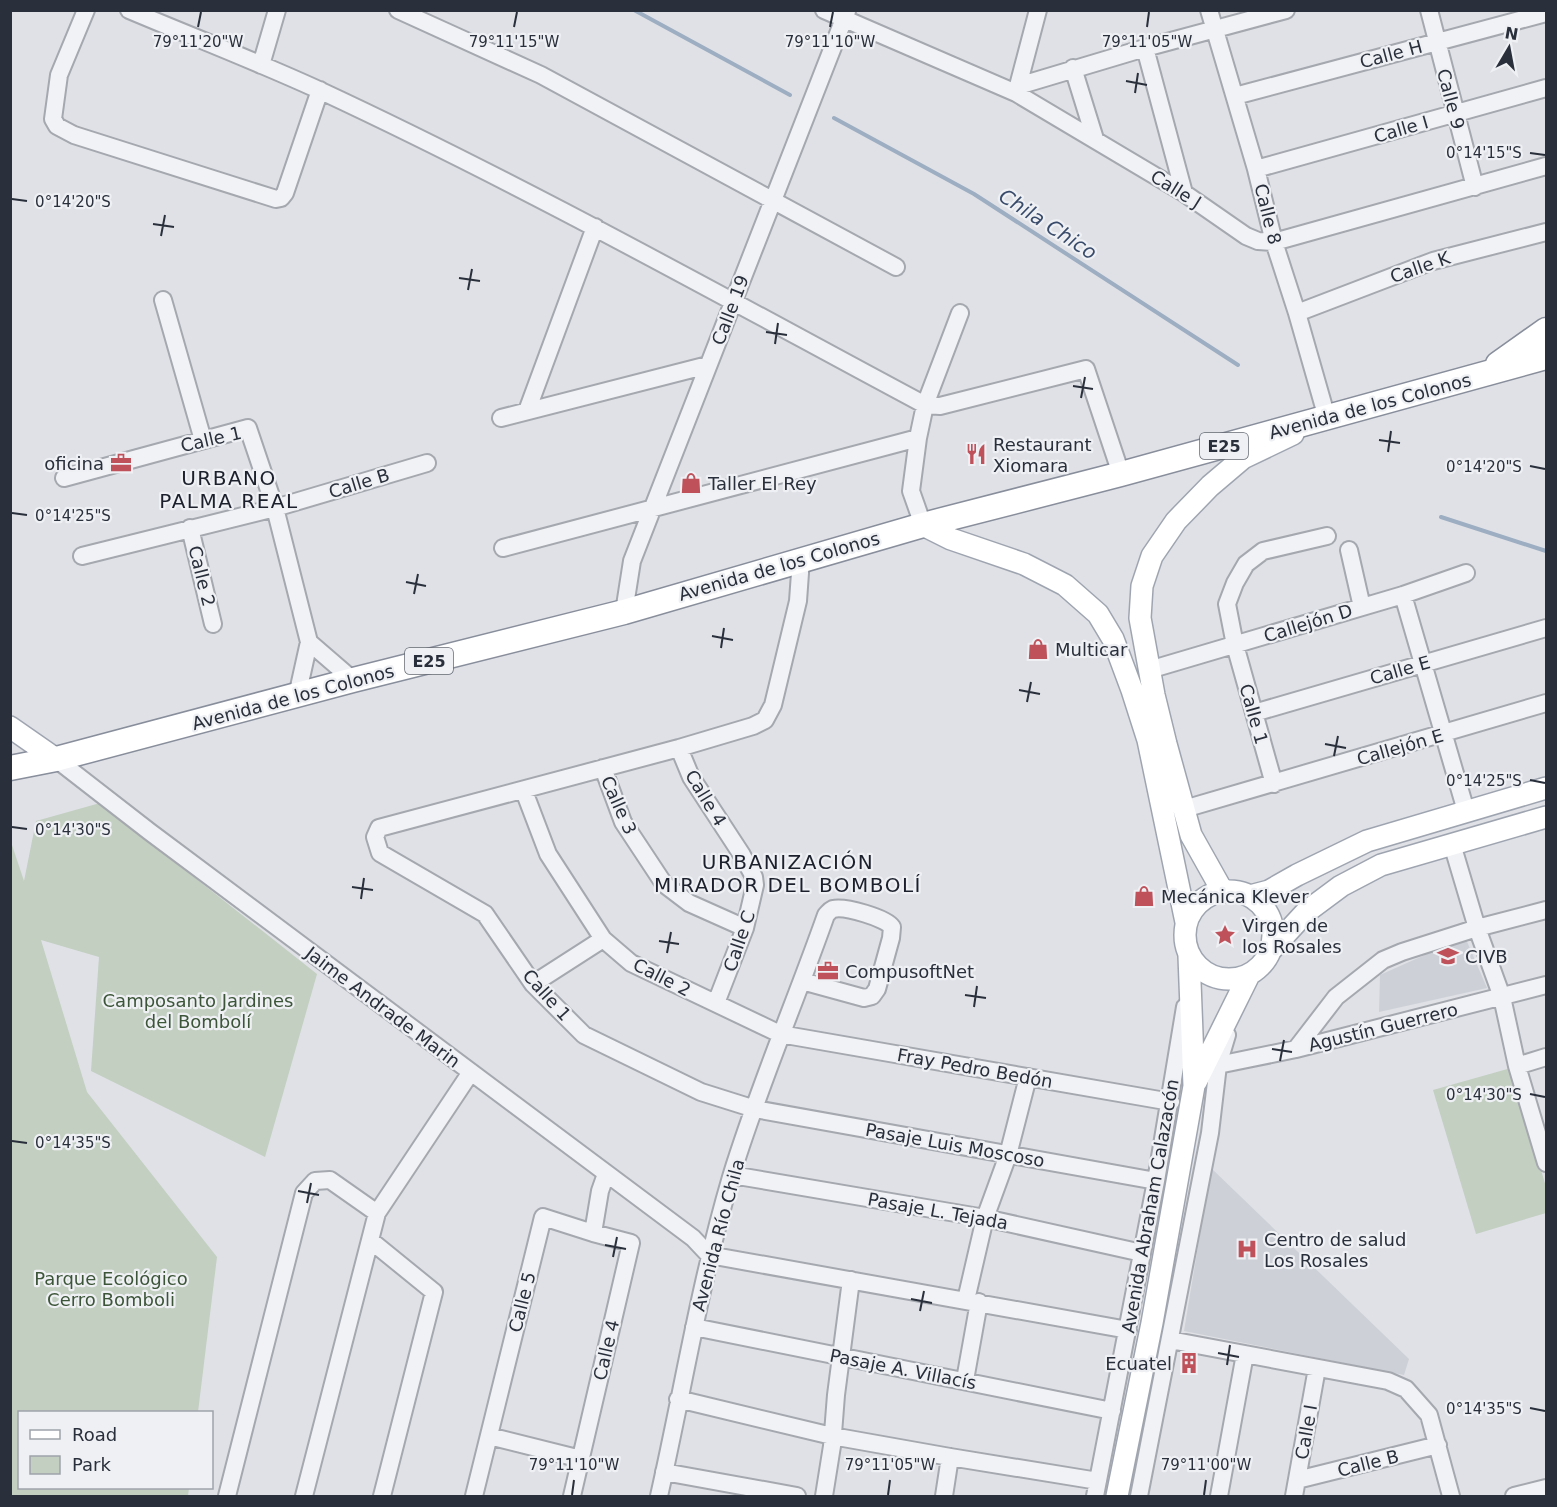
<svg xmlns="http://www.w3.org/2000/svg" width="1557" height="1507" viewBox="0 0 1557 1507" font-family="'DejaVu Sans',sans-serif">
	<rect width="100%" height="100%" fill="#dfe1e6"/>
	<path fill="#cdd0d7" d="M1465,937L1487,988L1379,1012L1380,975Z
		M1211,1168L1409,1359L1404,1375L1184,1331Z"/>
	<path fill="#c3cfc1" d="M100,803L317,974L265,1157L91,1071L99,957L41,940L87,1092L217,1257L198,1412H20V1488H189L188,1496H11L10,839L24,881L36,821Z
		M1511,1068L1546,1187V1213L1476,1234L1433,1090Z"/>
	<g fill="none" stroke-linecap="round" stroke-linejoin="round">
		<path stroke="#9dadc2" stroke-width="4" d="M634,10L790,95
			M834,118L974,194L1238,365
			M1441,517L1546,551"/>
		<defs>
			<path id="minor" d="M86,10L59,75L53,119L57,126L74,135L276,199L281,198L285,193L320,90
				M129,10C193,37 258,62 321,91C527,187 725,298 925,405L940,406L1086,369L1121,474
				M398,10L541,75L896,267
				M824,10L1016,93L1184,193L1246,236L1258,241L1274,242L1546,166
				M1209,10L1256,169L1274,242L1297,313L1327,418
				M1429,10L1475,187
				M1145,48L1184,193
				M261,65L277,10
				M1073,68L1095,139
				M1018,86L1038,10
				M1016,93L1018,86L1145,48L1286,10
				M1235,96L1546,13
				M1256,169L1546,88
				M163,300L203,440
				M1297,313L1433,261L1546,232
				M527,411L595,227
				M501,418L708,365
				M64,478L248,428L275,508L309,642L353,680
				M923,525L911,491L918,438L925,405L960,313
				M190,528L213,624
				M503,548L918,438
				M1349,550L1362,607
				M82,556L275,508L427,463
				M801,559L798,601L773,705L765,720L753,726L679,748L379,828L375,837L380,853L485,914L533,984L584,1035L701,1092L755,1109L1156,1181
				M1403,595L1466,811
				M624,612L632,561L847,11
				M1149,670L1403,595L1466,573
				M297,696L309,642
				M1254,713L1546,628
				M679,748L691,777L742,855L754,877L755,885L745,928L716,1003
				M56,759L150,832L693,1238L709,1255
				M603,768L623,822L664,884L689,903L745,928
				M1274,784L1235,645L1227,604L1235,583L1246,564L1263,551L1327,536
				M524,791L548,854L603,939L631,963L780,1034L1171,1102
				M1184,809L1546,703
				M1452,844L1477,928L1502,997L1517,1066L1546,1163
				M533,984L603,939
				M1296,1049L1336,997L1383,960L1402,952L1477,928L1546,910
				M1218,1065L1296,1049L1546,985
				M1517,1066L1546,1057
				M732,1175L985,1218L1142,1253
				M370,1240L434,1292L382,1496
				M709,1255L1128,1330
				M966,1300L985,1218L1008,1155L1028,1077
				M694,1327L1112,1411
				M1170,1340L1388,1381L1406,1389L1429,1415L1451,1496
				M965,1380L979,1302
				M678,1399L832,1436L950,1457L1098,1481
				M489,1436L581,1459
				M664,1472L797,1496
				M1297,1480L1438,1445
				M227,1496L304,1193L315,1181L330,1180L377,1213
				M304,1496L377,1213L471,1072
				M474,1496L543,1217L593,1233L600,1191L606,1174
				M572,1496L631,1243L593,1233
				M659,1496C683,1390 700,1282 731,1177C758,1088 795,1003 826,915C829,912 829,911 833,909C845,906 886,918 892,927L891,938L877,989L872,996L864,998L802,981
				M824,1496L832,1446L836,1395L851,1280
				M944,1496L950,1457
				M1095,1496L1156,1181L1185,1007
				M1139,1496L1210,1133L1218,1065L1227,1035
				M1219,1496L1245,1354
				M1294,1496L1317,1368
				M1514,1496L1546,1488"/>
			<path id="major" d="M923,525L951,539L1024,564L1065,585L1098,614L1113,639L1132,690L1148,740L1186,922
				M10,727L56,759
				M1185 935a44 44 0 1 1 88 0a44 44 0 1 1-88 0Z
				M1223,892L1191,835L1166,744L1154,695L1140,618L1142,586L1152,556L1176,521L1210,486L1243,458L1293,434
				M1250,896L1269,891L1297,875L1367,841L1546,788
				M1270,951L1306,912L1341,886L1381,865L1546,817
				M1196,1082L1249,975
				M1117,1496L1152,1323L1194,1086L1189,956"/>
			<path id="highway" d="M1498,364L1546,330
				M10,768L56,759L353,680L624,612L923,525L1121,474L1546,357"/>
		</defs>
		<use href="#minor" stroke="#a5a8af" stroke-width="20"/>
		<use href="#major" stroke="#9fa5b0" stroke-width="24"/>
		<use href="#highway" stroke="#888e9b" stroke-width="27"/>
		<use href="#minor" stroke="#f1f2f5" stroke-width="16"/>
		<use href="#major" stroke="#fff" stroke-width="21"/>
		<use href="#highway" stroke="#fff" stroke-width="24"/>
	</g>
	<path fill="none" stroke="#292f3b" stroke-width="2" d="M198,27L201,12M514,27L517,12M830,27L833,12M1147,27L1149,12M1126,81L1147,85M1135,93L1138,73M1530,153L1545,155M12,199L27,201M153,224L174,227M161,236L165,215M459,278L480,281M468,290L472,269M766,332L787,335M775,344L778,323M1073,386L1093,389M1081,398L1085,377M1379,440L1400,443M1388,452L1391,431M1530,466L1545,469M12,513L27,515M406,582L426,586M414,594L418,574M712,636L733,640M721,648L724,628M1019,690L1040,694M1027,702L1031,682M1325,744L1346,748M1334,756L1338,736M1530,780L1545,783M12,827L27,829M352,887L373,890M361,899L364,878M659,941L679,944M667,953L671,932M965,995L986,998M974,1007L977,986M1272,1049L1292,1052M1280,1061L1284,1040M1530,1094L1545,1097M12,1141L27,1143M298,1191L319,1195M307,1203L311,1183M605,1245L626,1249M613,1257L617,1237M911,1299L932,1303M920,1311L924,1291M1218,1353L1239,1357M1227,1365L1230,1345M1530,1408L1545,1411M572,1495L574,1480M888,1495L890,1480M1204,1495L1206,1480"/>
	<defs>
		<symbol id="restaurant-bare" viewBox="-9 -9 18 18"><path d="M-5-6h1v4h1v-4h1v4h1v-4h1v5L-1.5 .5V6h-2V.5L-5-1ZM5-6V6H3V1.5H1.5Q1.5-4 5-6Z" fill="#be515a" stroke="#eef0f4" stroke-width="2.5" paint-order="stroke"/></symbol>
		<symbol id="office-bare" viewBox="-9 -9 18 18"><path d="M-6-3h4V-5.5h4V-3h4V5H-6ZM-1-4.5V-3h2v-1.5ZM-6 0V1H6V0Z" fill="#be515a" stroke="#eef0f4" stroke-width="2.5" paint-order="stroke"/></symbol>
		<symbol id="shop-bare" viewBox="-9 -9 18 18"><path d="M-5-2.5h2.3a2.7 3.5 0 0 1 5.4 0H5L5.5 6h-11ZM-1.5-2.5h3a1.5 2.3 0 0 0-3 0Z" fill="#be515a" stroke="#eef0f4" stroke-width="2.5" paint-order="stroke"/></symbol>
		<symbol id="sight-bare" viewBox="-9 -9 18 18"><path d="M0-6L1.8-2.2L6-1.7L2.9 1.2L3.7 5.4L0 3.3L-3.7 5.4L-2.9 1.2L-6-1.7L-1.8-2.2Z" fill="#be515a" stroke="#eef0f4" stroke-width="2.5" paint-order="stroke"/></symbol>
		<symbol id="school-bare" viewBox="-9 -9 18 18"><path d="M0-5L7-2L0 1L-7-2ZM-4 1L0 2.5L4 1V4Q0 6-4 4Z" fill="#be515a" stroke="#eef0f4" stroke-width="2.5" paint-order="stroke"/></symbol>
		<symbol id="hospital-bare" viewBox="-9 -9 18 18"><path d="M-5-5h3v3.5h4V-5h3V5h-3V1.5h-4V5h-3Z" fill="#be515a" stroke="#eef0f4" stroke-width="2.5" paint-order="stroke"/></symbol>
		<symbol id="building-bare" viewBox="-9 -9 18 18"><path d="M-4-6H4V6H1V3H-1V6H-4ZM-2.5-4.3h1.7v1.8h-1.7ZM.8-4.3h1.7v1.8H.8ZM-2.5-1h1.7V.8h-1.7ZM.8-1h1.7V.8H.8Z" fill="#be515a" stroke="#eef0f4" stroke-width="2.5" paint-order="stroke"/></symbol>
	</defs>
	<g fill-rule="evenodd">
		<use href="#restaurant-bare" x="961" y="439" width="30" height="30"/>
		<use href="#office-bare" x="106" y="448" width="30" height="30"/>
		<use href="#shop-bare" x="676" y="468" width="30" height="30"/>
		<use href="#shop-bare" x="1023" y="634" width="30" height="30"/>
		<use href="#shop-bare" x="1129" y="881" width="30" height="30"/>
		<use href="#sight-bare" x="1210" y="920" width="30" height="30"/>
		<use href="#school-bare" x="1433" y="941" width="30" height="30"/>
		<use href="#office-bare" x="813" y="956" width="30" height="30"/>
		<use href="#hospital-bare" x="1232" y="1234" width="30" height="30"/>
		<use href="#building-bare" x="1174" y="1348" width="30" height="30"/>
	</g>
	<g text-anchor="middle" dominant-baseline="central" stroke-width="4.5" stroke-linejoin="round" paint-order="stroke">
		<g fill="#eef0f4" stroke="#646972" stroke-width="1.5">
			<rect x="1200" y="433" width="48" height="26" rx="4.5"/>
			<rect x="405" y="648" width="48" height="26" rx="4.5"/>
		</g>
		<g font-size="16" font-weight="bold" fill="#292f3b">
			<text x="1224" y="446">E25</text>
			<text x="429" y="661">E25</text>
		</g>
		<g font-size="18" fill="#292f3b" stroke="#eef0f4">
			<text transform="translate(1391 54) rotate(-15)">Calle H</text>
			<text transform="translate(1451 99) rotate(75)">Calle 9</text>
			<text transform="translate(1401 129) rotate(-16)">Calle I</text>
			<text transform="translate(1176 189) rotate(32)">Calle J</text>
			<text transform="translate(1268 214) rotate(76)">Calle 8</text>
			<text transform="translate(1420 267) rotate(-19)">Calle K</text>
			<text transform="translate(730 310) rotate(-69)">Calle 19</text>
			<text transform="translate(1370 406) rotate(-15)">Avenida de los Colonos</text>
			<text transform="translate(211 439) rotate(-13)">Calle 1</text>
			<text transform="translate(359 483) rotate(-17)">Calle B</text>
			<text transform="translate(779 566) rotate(-16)">Avenida de los Colonos</text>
			<text transform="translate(202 576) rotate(76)">Calle 2</text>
			<text transform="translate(1308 623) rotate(-17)">Callejón D</text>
			<text transform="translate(1400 670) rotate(-16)">Calle E</text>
			<text transform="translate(293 697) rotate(-15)">Avenida de los Colonos</text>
			<text transform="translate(1254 714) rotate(74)">Calle 1</text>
			<text transform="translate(1400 747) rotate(-16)">Callejón E</text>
			<text transform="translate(706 798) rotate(59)">Calle 4</text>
			<text transform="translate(619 805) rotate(66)">Calle 3</text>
			<text transform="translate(739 941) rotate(-71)">Calle C</text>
			<text transform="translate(662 977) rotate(27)">Calle 2</text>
			<text transform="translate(547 995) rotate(48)">Calle 1</text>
			<text transform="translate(383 1007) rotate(37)">Jaime Andrade Marin</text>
			<text transform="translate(1383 1027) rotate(-14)">Agustín Guerrero</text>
			<text transform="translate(975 1068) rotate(10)">Fray Pedro Bedón</text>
			<text transform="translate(955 1145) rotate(10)">Pasaje Luis Moscoso</text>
			<text transform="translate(1150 1206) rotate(-80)">Avenida Abraham Calazacón</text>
			<text transform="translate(938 1211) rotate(10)">Pasaje L. Tejada</text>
			<text transform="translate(718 1235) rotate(-75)">Avenida Río Chila</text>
			<text transform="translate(522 1302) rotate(-76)">Calle 5</text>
			<text transform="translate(606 1350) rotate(-77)">Calle 4</text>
			<text transform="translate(903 1369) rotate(11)">Pasaje A. Villacís</text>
			<text transform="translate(1306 1432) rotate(-80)">Calle I</text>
			<text transform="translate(1368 1463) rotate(-14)">Calle B</text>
		</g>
		<g font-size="18" fill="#292f3b" stroke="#eef0f4" text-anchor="start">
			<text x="993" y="444">Restaurant<tspan x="993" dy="21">Xiomara</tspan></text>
			<text x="104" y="463" text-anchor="end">oficina</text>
			<text x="708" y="483">Taller El Rey</text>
			<text x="1055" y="649">Multicar</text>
			<text x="1161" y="896">Mecánica Klever</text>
			<text x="1242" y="925">Virgen de<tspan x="1242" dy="21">los Rosales</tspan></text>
			<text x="1465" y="956">CIVB</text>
			<text x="845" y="971">CompusoftNet</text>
			<text x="1264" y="1239">Centro de salud<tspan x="1264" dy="21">Los Rosales</tspan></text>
			<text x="1172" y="1363" text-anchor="end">Ecuatel</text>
		</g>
		<g font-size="18" fill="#3c5538" stroke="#eef0f4">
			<text x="198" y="1000">Camposanto Jardines<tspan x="198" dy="21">del Bombolí</tspan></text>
			<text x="111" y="1278">Parque Ecológico<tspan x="111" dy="21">Cerro Bomboli</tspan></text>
		</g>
		<g font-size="20" font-style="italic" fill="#394b6a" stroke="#eef0f4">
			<text transform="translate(1048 224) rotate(33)">Chila Chico</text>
		</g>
		<g font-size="20" letter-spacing="1.5" fill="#1c202c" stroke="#eef0f4">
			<text x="229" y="478">URBANO<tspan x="229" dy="23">PALMA REAL</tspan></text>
			<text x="788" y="862">URBANIZACIÓN<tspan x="788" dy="23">MIRADOR DEL BOMBOLÍ</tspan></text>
		</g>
	</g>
	<g font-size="15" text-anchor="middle" fill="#292f3b" stroke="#eef0f4" stroke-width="4.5" stroke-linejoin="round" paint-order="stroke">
		<text x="514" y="47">79°11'15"W</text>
		<text x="830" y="47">79°11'10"W</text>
		<text x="1147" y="47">79°11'05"W</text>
		<text x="198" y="47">79°11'20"W</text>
		<text x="1484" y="158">0°14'15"S</text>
		<text x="73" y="207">0°14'20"S</text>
		<text x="1484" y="472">0°14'20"S</text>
		<text x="73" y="521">0°14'25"S</text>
		<text x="1484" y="786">0°14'25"S</text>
		<text x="73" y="835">0°14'30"S</text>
		<text x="1484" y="1100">0°14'30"S</text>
		<text x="73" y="1148">0°14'35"S</text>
		<text x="1484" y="1414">0°14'35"S</text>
		<text x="574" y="1470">79°11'10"W</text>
		<text x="890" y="1470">79°11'05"W</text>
		<text x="1206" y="1470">79°11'00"W</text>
	</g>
	<rect width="1557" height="1507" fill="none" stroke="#292f3b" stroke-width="24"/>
	<rect x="18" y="1411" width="195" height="78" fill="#eef0f4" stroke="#9fa3aa" stroke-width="1.5"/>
	<rect x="30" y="1430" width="30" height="9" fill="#ffffff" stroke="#9fa3aa" stroke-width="1.5"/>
	<text x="72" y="1441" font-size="18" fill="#292f3b">Road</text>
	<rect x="30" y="1456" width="30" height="18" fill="#c3cfc1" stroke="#9fa3aa" stroke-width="1.5"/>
	<text x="72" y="1471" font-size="18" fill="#292f3b">Park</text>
	<g transform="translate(1509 48) rotate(10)" stroke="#eef0f4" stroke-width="4.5" paint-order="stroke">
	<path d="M0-4.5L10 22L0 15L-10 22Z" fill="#292f3b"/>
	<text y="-9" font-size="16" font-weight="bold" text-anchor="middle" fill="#292f3b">N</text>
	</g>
</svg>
